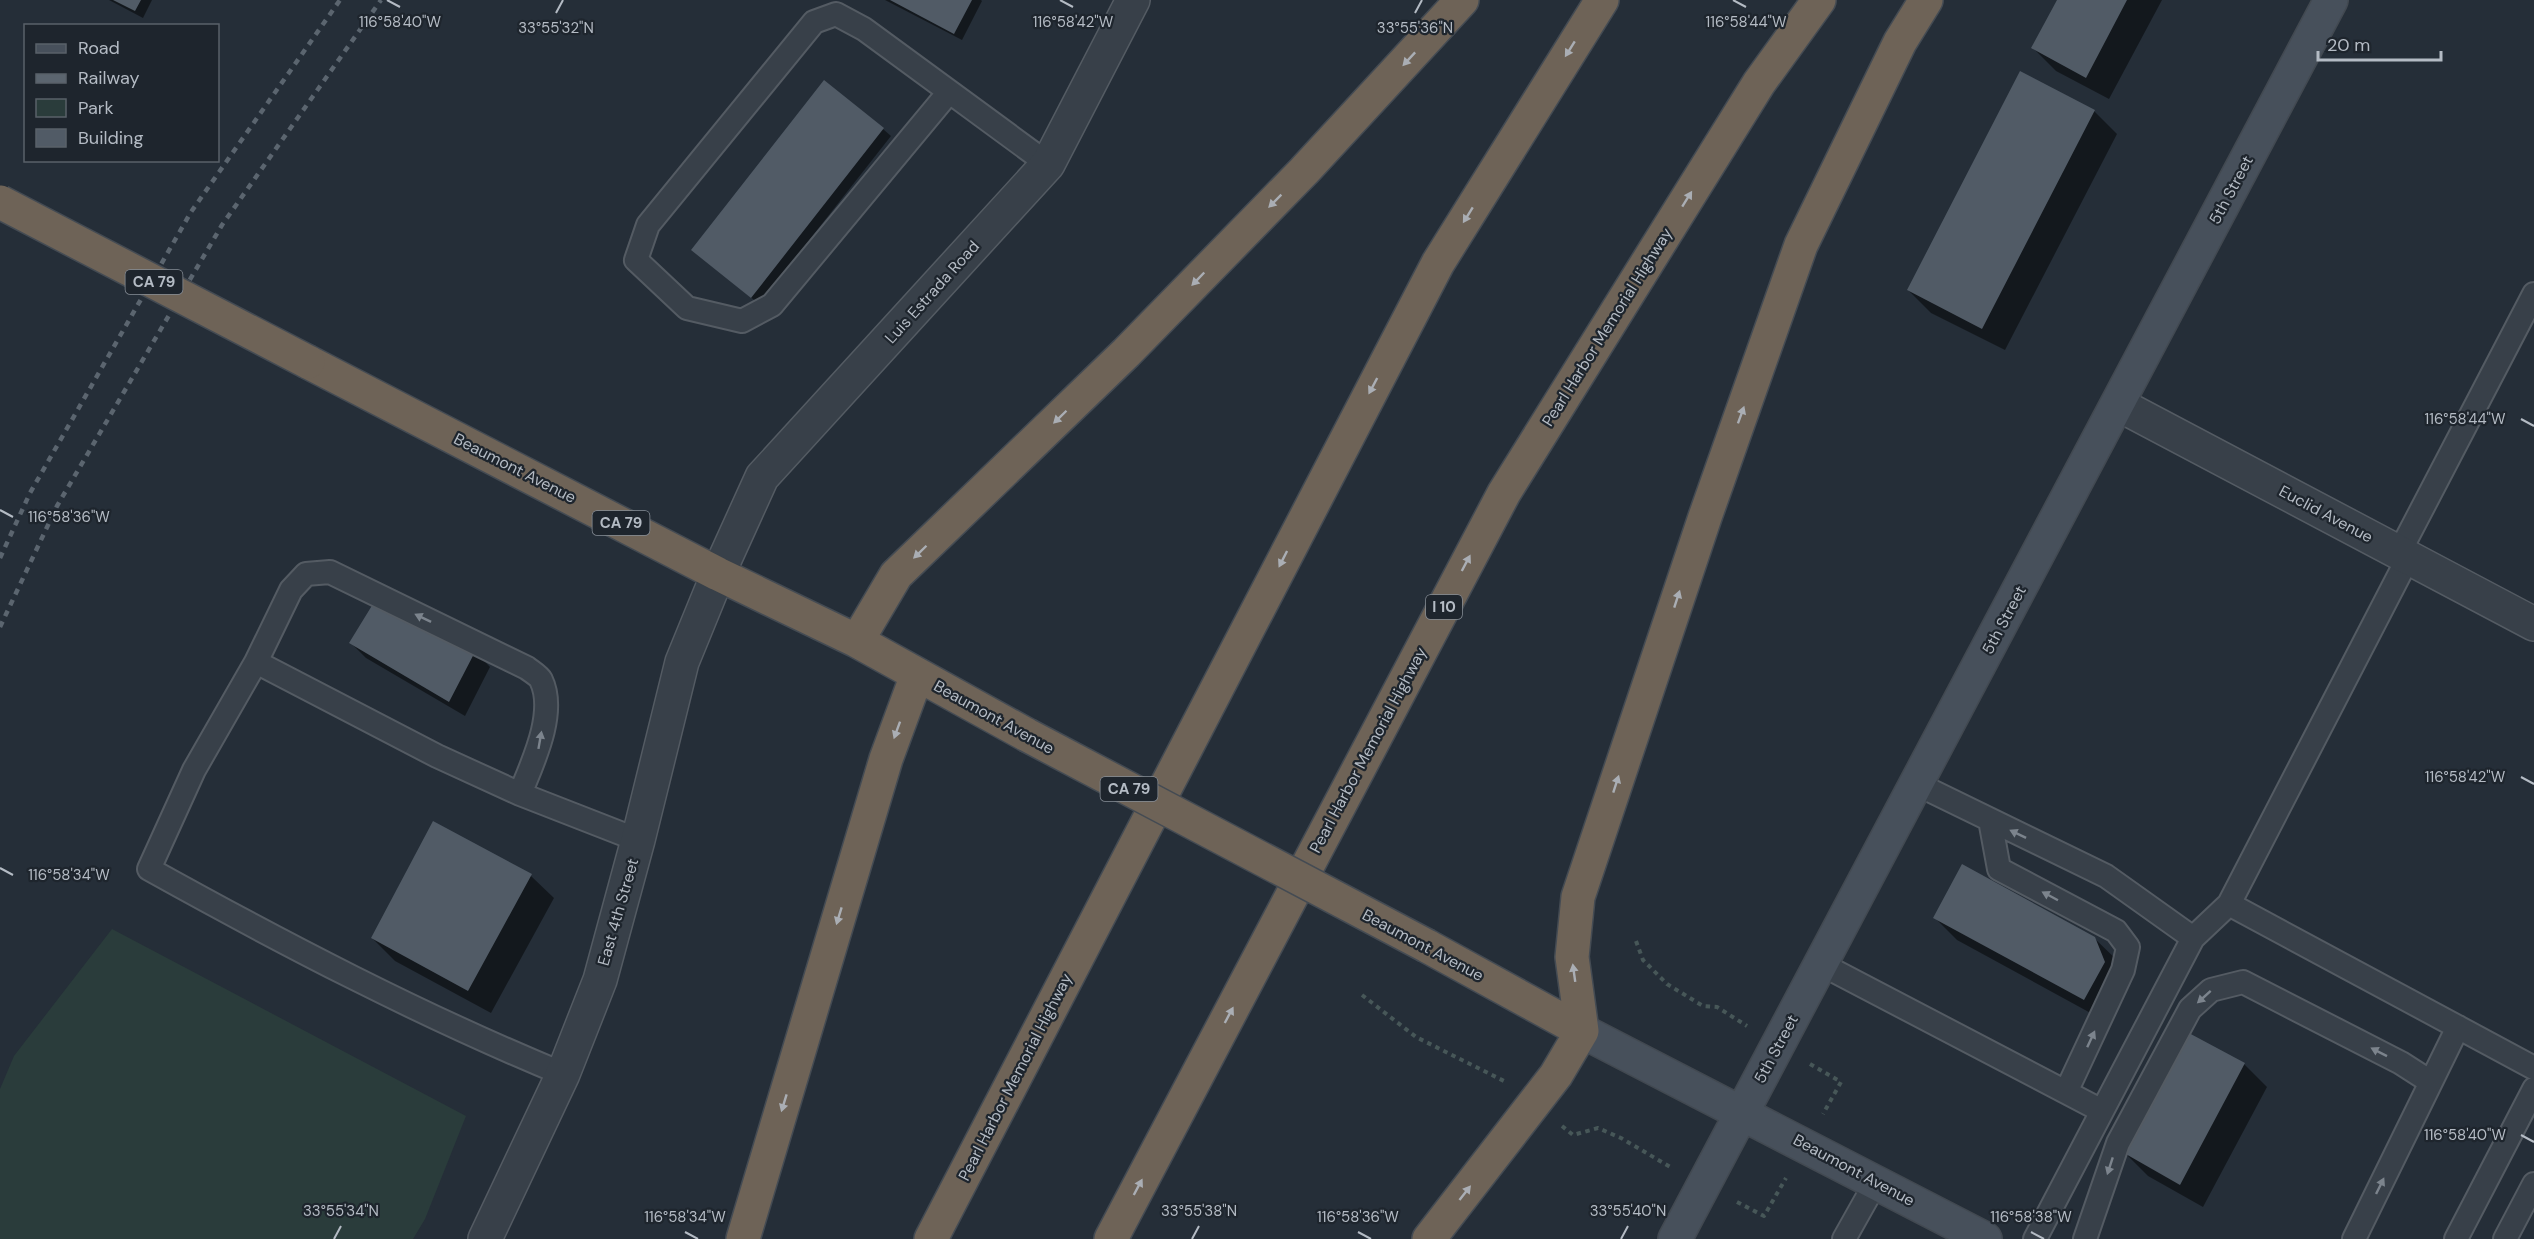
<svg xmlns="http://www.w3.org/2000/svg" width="2534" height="1239" viewBox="0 0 2534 1239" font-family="'DM Sans',sans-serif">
	<rect width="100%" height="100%" fill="#252e38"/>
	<path fill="#2a3c3b" d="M112,929L466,1116L425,1219L413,1239H0V1089L14,1056Z"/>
	<path fill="#0007" d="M109,0H152L143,18Z
		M885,0H981L982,1L962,40Z
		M2059,0H2162L2109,99L2056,71L2033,48Z
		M2094,111L2117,134L2005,350L1931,313L1908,290Z
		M883,129L891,136L759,304L693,250Z
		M351,643L475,651L490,667L465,716L366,658Z
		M531,876L554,898L491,1013L395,961L372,938Z
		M1935,918L2094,938L2118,961L2107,1022L1957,940Z
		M2244,1064L2267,1087L2203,1207L2148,1176L2125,1153Z"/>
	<path fill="#515b66" d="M113,0H141L135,11Z
		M890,0H972L954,34Z
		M2057,0H2127L2086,78L2031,48Z
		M2020,71L2095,110L1982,329L1907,290Z
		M824,80L884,128L751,298L691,250Z
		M376,599L476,650L449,702L349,643Z
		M433,821L532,874L468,991L371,938Z
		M1962,864L2095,937L2105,962L2084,1000L1933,918Z
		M2187,1032L2245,1063L2180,1185L2124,1153Z"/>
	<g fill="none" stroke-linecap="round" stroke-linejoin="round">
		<defs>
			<path id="lane" d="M949,92L772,305L742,321L687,308L636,260L648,225L814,22L836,14L864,29L1048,164
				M2399,553L2534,294
				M2408,558L2229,904L2534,1068
				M256,662L291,590L306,574L330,572L527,668C532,672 539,676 541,680C557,713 532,764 520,794
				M1917,784L2106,876L2193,938
				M1990,820L1999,869L2116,931L2128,947L2123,970L2066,1092
				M1821,964L2102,1111
				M563,1074C420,1015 284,944 149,869L194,770L256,662L437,756L520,794L638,840
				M1844,1239L1876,1182
				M2035,1239L2193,938L2229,904
				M2085,1239L2118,1143L2190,1009L2211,990L2243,982L2401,1063L2429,1081
				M2354,1239L2458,1027
				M2456,1239L2534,1089
				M2505,1239L2534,1184"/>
			<path id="street" d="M2118,404L2534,624
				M485,1239L563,1074L600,980L638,840L682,662L718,574L762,477L1048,164L1133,0"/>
			<path id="secondary" d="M1582,1031L1985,1239
				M1675,1239L2331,0"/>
			<path id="highway" d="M308,362L718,574L857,641L1027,735
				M857,641L896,575L1126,353L1304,171L1462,0
				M1427,946L1582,1031
				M743,1239L886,759L917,675
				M931,1239L1438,263L1602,0
				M1111,1239L1504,493L1759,83L1819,0
				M1429,1239L1556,1075L1582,1031L1572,957L1578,897L1705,517L1801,245L1900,42L1926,0"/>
		</defs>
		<use href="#lane" stroke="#545b63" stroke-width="26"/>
		<use href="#street" stroke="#545b63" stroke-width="36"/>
		<use href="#secondary" stroke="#424951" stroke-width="36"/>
		<use href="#highway" stroke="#444b53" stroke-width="36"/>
		<path stroke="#475758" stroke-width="4" stroke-dasharray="4.5 4.5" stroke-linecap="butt" d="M1636,941L1643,960L1667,984L1703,1006L1717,1007L1747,1026
			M1362,995L1416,1037L1504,1081
			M1810,1064L1841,1082L1823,1114
			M1562,1126L1573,1135L1598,1128L1621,1138L1672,1168
			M1737,1202L1764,1216L1786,1178"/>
		<use href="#lane" stroke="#384049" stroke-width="22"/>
		<use href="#street" stroke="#384049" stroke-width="33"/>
		<use href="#secondary" stroke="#47505b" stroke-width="33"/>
		<use href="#highway" stroke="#6e6357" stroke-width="33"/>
		<path stroke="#5b656f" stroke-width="4.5" stroke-dasharray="6 6" stroke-linecap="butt" d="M0,558L30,493L191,212L340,0
			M0,627L57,506L222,225L381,0"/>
		<defs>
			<path id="highway-bridge" d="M0,202L308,362
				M1027,735L1427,946"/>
		</defs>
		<use href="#highway-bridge" stroke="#444b53" stroke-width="36" stroke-linecap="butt"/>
		<use href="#highway-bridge" stroke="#6e6357" stroke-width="33"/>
	</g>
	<defs><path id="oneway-solid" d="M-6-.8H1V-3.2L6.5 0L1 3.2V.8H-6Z" transform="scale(1.5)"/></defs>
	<g fill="#aaaeb4">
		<use href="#oneway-solid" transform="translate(1570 49) rotate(122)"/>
		<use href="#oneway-solid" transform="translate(1409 59) rotate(133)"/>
		<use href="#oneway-solid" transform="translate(1687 199) rotate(-58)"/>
		<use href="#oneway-solid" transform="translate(1275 201) rotate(135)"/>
		<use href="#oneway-solid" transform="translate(1468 215) rotate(122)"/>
		<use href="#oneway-solid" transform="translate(1198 279) rotate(134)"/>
		<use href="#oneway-solid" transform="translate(1373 386) rotate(118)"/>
		<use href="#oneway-solid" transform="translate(1741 415) rotate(-70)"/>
		<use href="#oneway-solid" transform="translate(1060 417) rotate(136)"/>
		<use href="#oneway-solid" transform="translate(920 552) rotate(136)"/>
		<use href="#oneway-solid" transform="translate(1283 559) rotate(117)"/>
		<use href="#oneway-solid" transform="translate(1466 563) rotate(-62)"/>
		<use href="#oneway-solid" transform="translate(1677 599) rotate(-72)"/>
		<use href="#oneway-solid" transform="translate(897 730) rotate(110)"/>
		<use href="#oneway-solid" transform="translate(1616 784) rotate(-72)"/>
		<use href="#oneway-solid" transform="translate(839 916) rotate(107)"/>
		<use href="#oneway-solid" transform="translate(1574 973) rotate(-98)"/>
		<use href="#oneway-solid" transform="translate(1229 1015) rotate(-62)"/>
		<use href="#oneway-solid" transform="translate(784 1103) rotate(107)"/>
		<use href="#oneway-solid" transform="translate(1138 1187) rotate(-62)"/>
		<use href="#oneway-solid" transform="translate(1465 1193) rotate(-52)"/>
	</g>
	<g fill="#7c848d">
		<use href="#oneway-solid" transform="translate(423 618) rotate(-154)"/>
		<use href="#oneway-solid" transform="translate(540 740) rotate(-80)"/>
		<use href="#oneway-solid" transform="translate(2018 834) rotate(-154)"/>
		<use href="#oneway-solid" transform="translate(2050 896) rotate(-152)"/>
		<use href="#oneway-solid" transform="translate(2204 997) rotate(138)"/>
		<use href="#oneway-solid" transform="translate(2091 1039) rotate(-65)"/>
		<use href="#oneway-solid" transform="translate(2379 1052) rotate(-153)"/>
		<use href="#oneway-solid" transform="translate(2110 1166) rotate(108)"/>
		<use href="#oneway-solid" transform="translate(2380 1186) rotate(-64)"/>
	</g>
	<path fill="none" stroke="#b4bbc4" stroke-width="2" d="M387,0L400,7M1060,0L1073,7M1733,0L1746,7M556,13L563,0M1415,13L1422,0M2521,419L2534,426M0,510L13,517M2521,777L2534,784M0,868L13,875M2521,1135L2534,1142M685,1232L698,1239M1358,1232L1371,1239M2031,1232L2044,1239M334,1239L341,1226M1192,1239L1199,1226M1621,1239L1628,1226"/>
	<g text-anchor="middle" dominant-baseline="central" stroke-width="4.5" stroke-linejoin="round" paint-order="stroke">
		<g fill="#1e252d" stroke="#878e97" stroke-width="1.5">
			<rect x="125.5" y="270" width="57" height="24" rx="4.5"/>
			<rect x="592.5" y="511" width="57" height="24" rx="4.5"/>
			<rect x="1426" y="595" width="36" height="24" rx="4.5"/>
			<rect x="1100.5" y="777" width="57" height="24" rx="4.5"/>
		</g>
		<g font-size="15" font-weight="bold" fill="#b4bbc4">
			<text x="154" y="282">CA 79</text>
			<text x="621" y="523">CA 79</text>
			<text x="1444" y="607">I 10</text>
			<text x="1129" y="789">CA 79</text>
		</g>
		<g font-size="16" fill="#b4bbc4" stroke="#1e252d">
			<text transform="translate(2231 190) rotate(-62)">5th Street</text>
			<text transform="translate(932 292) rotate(-48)">Luis Estrada Road</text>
			<text transform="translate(1607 327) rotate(-58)">Pearl Harbor Memorial Highway</text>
			<text transform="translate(515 468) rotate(27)">Beaumont Avenue</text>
			<text transform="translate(2326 514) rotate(28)">Euclid Avenue</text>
			<text transform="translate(2004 620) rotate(-62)">5th Street</text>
			<text transform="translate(994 717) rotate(29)">Beaumont Avenue</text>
			<text transform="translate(1368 750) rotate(-62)">Pearl Harbor Memorial Highway</text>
			<text transform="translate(618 912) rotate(-74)">East 4th Street</text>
			<text transform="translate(1423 945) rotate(28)">Beaumont Avenue</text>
			<text transform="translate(1776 1049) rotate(-62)">5th Street</text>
			<text transform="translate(1015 1077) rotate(-63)">Pearl Harbor Memorial Highway</text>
			<text transform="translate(1854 1170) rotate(28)">Beaumont Avenue</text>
		</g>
	</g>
	<g font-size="15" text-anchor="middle" fill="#b4bbc4" stroke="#1e252d" stroke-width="4.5" stroke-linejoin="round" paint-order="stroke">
		<text x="1073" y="27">116°58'42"W</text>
		<text x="1746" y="27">116°58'44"W</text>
		<text x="400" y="27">116°58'40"W</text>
		<text x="556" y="33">33°55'32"N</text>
		<text x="1415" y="33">33°55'36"N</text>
		<text x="2465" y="424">116°58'44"W</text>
		<text x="69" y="522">116°58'36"W</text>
		<text x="2465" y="782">116°58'42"W</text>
		<text x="69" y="880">116°58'34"W</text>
		<text x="2465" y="1140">116°58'40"W</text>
		<text x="341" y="1216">33°55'34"N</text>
		<text x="1199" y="1216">33°55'38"N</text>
		<text x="1628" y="1216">33°55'40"N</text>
		<text x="685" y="1222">116°58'34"W</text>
		<text x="1358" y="1222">116°58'36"W</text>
		<text x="2031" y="1222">116°58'38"W</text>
	</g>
	<rect x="24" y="24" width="195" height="138" fill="#1e252d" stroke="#5a6169" stroke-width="1.5"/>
	<rect x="36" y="44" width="30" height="9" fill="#47505b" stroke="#5a6169" stroke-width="1.5"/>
	<text x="78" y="54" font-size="18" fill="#b4bbc4">Road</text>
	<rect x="36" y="74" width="30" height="9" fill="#5b656f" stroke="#5a6169" stroke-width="1.5"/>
	<text x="78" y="84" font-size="18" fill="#b4bbc4">Railway</text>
	<rect x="36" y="99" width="30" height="18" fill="#2a3c3b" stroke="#5a6169" stroke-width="1.5"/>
	<text x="78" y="114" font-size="18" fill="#b4bbc4">Park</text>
	<rect x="36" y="129" width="30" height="18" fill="#515b66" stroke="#5a6169" stroke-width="1.5"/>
	<text x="78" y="144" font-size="18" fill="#b4bbc4">Building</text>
	<path d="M2318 51v9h123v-9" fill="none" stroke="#b4bbc4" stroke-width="3"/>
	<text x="2327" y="51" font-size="18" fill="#b4bbc4" stroke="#1e252d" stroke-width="4.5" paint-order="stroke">20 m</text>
</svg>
